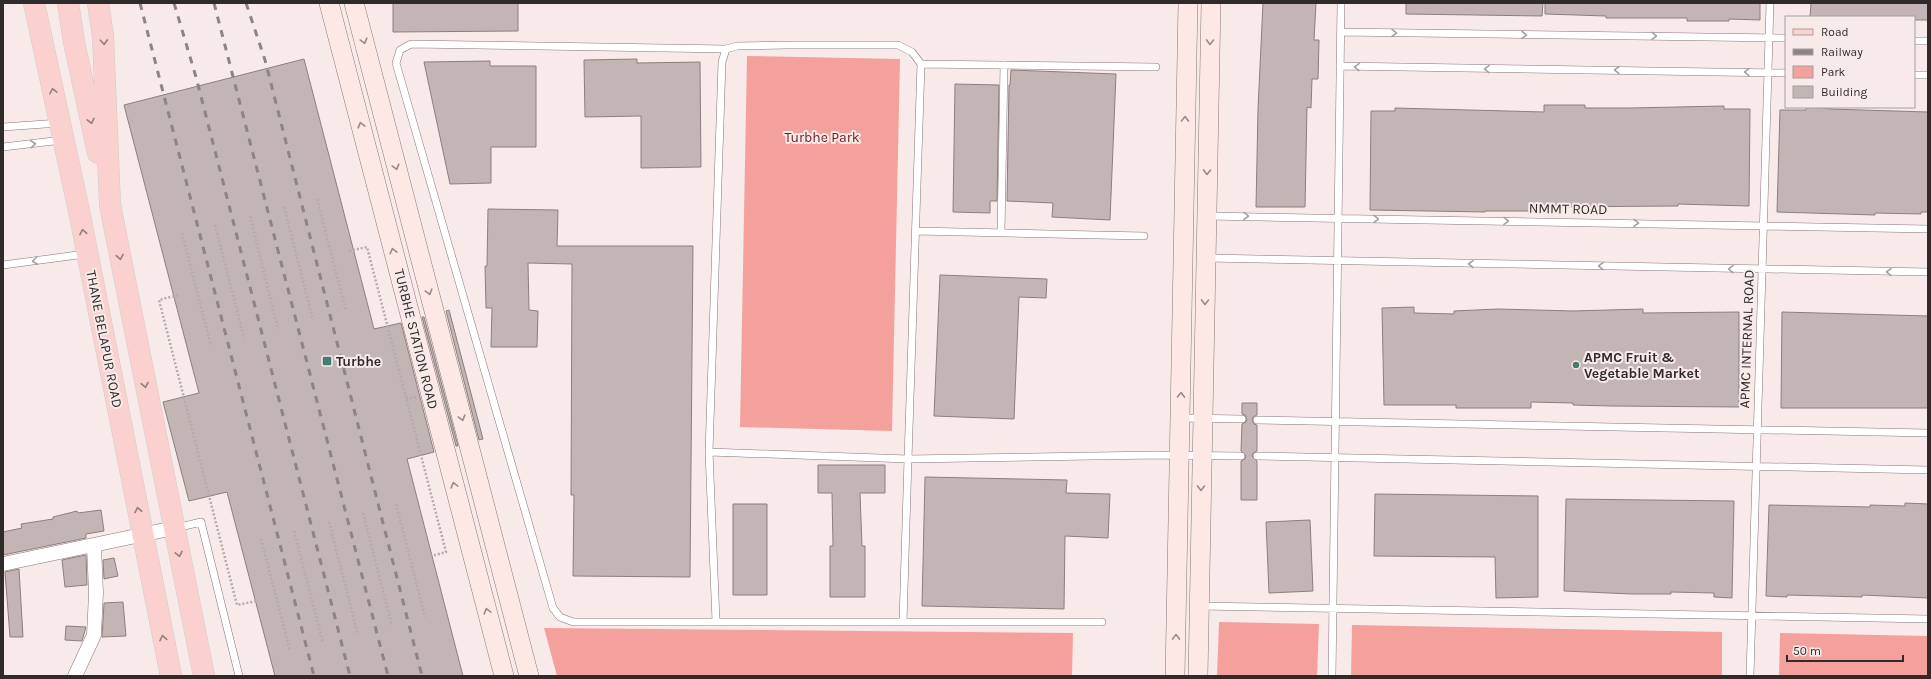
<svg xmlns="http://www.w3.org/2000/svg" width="1931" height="679" viewBox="0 0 1931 679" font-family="Karla,sans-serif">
	<rect width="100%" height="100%" fill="#f8eae9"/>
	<path fill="#f4a19d" d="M747,56L900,59L892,431L740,427Z
		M1219,622L1319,624L1317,676H1217Z
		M1352,625L1722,632V676H1351Z
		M544,628L1073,633L1072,676H557Z
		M1780,633L1928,636V676H1779Z"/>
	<path fill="#c3b5b4" stroke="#8b7f7e" d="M393,3H518V31L393,32Z
		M1263,3H1316L1314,40H1319L1318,79H1312L1311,108L1307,107L1305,207H1256L1258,109Z
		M1406,3H1543L1542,16L1406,14Z
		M1545,3H1760V20L1729,19V21H1687V18H1606V16L1545,14Z
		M1811,3H1928V20H1914V17H1810Z
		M304,59L374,329L401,323L434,452L407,459L463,676H275L227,492L189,501L163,402L199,393L124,105Z
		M637,59V63L700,62L701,167L641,168V116L585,117L584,60Z
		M490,61V66H536V147H491V183L450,184L424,62Z
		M1011,70L1116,74L1110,220L1052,217L1053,203L1007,201L1009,85H1010Z
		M955,84L999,85L997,201H990V213L953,212Z
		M1544,105H1585V108H1630L1724,106V109H1750L1749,206L1678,204V206L1532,207V211H1485V212L1370,210L1371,111H1395V108L1544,112Z
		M1807,107L1829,108V109L1928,112V212H1921V214L1875,213V215L1777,212L1780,110H1806Z
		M488,209L558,210L557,246H693L690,577L573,576L574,495H571L572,264L528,263L529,310L538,311L537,347H491L492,308H486L485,266H487Z
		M940,275L1047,279L1046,298L1019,297L1014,419L934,416Z
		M1414,307V313L1454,314V311L1498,309L1573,311L1643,309V313L1739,312V407L1611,406L1573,405V403L1531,402V408H1456V405H1384L1382,308Z
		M449,310L483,439L479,440L446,311Z
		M1782,312L1928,316V408H1781Z
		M422,317H424L458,446H456Z
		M1242,403H1257V415L1253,417L1252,420L1254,424L1257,425V451L1253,453L1252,456L1257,461V500H1241V461L1245,459L1246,456L1241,451L1242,424L1246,422L1247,419L1245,415L1242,414Z
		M818,465H885V493H860L862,546H865V597H830V546H833L832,493H818Z
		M925,477L1067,480L1066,493L1110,494L1108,538L1065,536L1064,609L922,606Z
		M1375,494L1538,496V597L1496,598L1495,557L1374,556Z
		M1566,499L1734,501L1732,598L1714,597V593L1671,592V594H1632L1564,591Z
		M1905,503L1928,504V598L1862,595V597L1787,595V597L1766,596L1769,505L1870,507V505L1905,506Z
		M733,504H767V595H733Z
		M101,510L104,531L86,534V538L3,555V532L22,528L21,524L53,519V517L77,511L78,513Z
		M1310,520L1313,591L1269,593L1266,522Z
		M86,555L87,585L65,587L62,560Z
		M114,558L118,576L104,579L103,560Z
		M19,569L23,637H10L5,572Z
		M123,602L126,636L102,637L104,603Z
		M66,626L86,627L82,641L65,640Z"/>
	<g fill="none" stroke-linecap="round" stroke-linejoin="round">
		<defs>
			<path id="lane" d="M1341,32L1786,38
				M1914,41H1928
				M787,45H898L912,52L921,64L908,459L709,452L722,62L726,49L737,46Z
				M726,49L411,44L400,50L396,63L553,608L560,617L573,622H1102
				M921,64L1156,67
				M1340,66L1786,73
				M1914,75H1928
				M3,127L59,123
				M3,147L62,140
				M1207,216L1928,229
				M916,231L1144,236
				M1001,233L1004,65
				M1206,258L1928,272
				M3,265L85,254
				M1181,418L1242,419
				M1257,420L1928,433
				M709,452L716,621
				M1257,456L1928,470
				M176,528L201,522L239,676
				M1200,606L1928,619
				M903,622L908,459L1156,455L1241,456
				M1332,676L1341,3
				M1750,676L1770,3"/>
			<path id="street" d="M3,564L174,528
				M75,676L94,635L96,593L94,546"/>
			<path id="secondary" d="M329,3L504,676
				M354,3L529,676
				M1175,676L1188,3
				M1198,676L1211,3"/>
			<path id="primary" d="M34,3L79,211L171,676
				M68,3L74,42L98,153
				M98,3L103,36L110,205L204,676"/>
		</defs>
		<use href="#lane" stroke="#847776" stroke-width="8"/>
		<use href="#street" stroke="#847776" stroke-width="15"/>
		<use href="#secondary" stroke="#847776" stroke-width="20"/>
		<use href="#primary" stroke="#cdcccc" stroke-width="22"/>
		<path stroke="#b5aaaa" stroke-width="2.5" stroke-dasharray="2 2" stroke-linecap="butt" d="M317,199L346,311
			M284,207L313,320
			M250,216L278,329
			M215,225L244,338
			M182,233L211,346
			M349,251L367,247L446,552L428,557
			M178,295L159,300L237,605L257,601
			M406,399L416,397
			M396,504L425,617
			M363,513L392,626
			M329,522L358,635
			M294,531L323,643
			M261,539L290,651"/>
		<use href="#lane" stroke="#fff" stroke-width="7"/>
		<use href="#street" stroke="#fff" stroke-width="14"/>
		<use href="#secondary" stroke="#fde8e6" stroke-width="19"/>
		<use href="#primary" stroke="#fad1ce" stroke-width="21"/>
		<path stroke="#8d8484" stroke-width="3" stroke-dasharray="7 7" stroke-linecap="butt" d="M140,3L314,676
			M174,3L196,77L350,676
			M214,3L388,676
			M246,3L265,60L422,676"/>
	</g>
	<defs><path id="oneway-chevron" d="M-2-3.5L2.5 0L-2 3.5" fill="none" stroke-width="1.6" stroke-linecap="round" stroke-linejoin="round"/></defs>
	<g stroke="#a2a0a0">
		<use href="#oneway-chevron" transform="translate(1394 33) rotate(1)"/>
		<use href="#oneway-chevron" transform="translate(1524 35) rotate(1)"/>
		<use href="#oneway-chevron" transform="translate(1654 36) rotate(1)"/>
		<use href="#oneway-chevron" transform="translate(1357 67) rotate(-179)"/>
		<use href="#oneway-chevron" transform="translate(1487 69) rotate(-179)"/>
		<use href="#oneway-chevron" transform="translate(1617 70) rotate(-179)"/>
		<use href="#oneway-chevron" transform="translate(1747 72) rotate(-179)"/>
		<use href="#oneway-chevron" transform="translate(33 144) rotate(-6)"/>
		<use href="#oneway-chevron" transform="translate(1246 216) rotate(1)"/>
		<use href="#oneway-chevron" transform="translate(1376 219) rotate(1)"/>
		<use href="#oneway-chevron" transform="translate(1506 221) rotate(1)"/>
		<use href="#oneway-chevron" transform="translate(1636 223) rotate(1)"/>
		<use href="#oneway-chevron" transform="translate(35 261) rotate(173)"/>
		<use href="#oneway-chevron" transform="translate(1471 264) rotate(-179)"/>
		<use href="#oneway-chevron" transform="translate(1601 266) rotate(-179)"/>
		<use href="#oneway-chevron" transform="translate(1731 269) rotate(-179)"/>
		<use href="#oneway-chevron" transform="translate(1889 272) rotate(-179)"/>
	</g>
	<g stroke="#968a88">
		<use href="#oneway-chevron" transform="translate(364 41) rotate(75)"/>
		<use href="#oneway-chevron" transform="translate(1210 42) rotate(91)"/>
		<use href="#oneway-chevron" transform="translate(1185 119) rotate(-89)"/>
		<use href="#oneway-chevron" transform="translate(361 125) rotate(-105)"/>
		<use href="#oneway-chevron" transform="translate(396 167) rotate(75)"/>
		<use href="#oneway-chevron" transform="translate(1207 172) rotate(91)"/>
		<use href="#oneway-chevron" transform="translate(393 251) rotate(-104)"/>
		<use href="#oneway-chevron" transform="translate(429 292) rotate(75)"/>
		<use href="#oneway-chevron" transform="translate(1205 302) rotate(91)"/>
		<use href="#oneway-chevron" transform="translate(1181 395) rotate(-89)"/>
		<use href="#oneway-chevron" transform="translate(462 418) rotate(75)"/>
		<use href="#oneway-chevron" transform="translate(454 485) rotate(-105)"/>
		<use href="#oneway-chevron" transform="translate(1201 488) rotate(91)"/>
		<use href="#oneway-chevron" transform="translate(487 611) rotate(-105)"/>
		<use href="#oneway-chevron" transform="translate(1176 637) rotate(-89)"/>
	</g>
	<g stroke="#957e7c">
		<use href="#oneway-chevron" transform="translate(104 42) rotate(87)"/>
		<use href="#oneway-chevron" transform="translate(53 91) rotate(-102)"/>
		<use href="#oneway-chevron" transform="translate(91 121) rotate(77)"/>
		<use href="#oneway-chevron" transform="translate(83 232) rotate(-101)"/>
		<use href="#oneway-chevron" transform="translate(120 257) rotate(79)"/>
		<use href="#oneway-chevron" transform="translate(145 385) rotate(79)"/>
		<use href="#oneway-chevron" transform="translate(138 510) rotate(-101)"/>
		<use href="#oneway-chevron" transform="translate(179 554) rotate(78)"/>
		<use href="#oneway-chevron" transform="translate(163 638) rotate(-101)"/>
	</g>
	<g fill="#3f7f6d" stroke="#f8eae9" stroke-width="1.5">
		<rect x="322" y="356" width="10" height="10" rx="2"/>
		<circle cx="1576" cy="365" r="4"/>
	</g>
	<g text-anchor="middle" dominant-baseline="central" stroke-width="4" stroke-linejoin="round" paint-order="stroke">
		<g font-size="14" fill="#6f161b" stroke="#f8eae9">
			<text x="822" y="137">Turbhe Park</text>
		</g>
		<g font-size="14" fill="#302b2b" stroke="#f8eae9">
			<text transform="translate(1568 209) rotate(1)">NMMT ROAD</text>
			<text transform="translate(104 339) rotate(79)">THANE BELAPUR ROAD</text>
			<text transform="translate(416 339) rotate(76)">TURBHE STATION ROAD</text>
			<text transform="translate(1747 339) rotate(-88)">APMC INTERNAL ROAD</text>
		</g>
		<g font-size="14" font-weight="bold" fill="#302b2b" stroke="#f8eae9" text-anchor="start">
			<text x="1584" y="357">APMC Fruit &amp;<tspan x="1584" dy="16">Vegetable Market</tspan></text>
			<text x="336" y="361">Turbhe</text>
		</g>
	</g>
	<rect width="1931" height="679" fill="none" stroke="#302b2b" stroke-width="8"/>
	<rect x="1785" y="16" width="130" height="92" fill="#f8eae9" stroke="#a89e9d"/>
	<rect x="1793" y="29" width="20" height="6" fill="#fad1ce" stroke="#a89e9d"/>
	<text x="1821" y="36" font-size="12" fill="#302b2b">Road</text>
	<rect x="1793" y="49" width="20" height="6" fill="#8d8484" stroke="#a89e9d"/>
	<text x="1821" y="56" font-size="12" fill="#302b2b">Railway</text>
	<rect x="1793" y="66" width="20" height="12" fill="#f4a19d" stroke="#a89e9d"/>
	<text x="1821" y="76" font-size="12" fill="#302b2b">Park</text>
	<rect x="1793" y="86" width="20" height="12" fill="#c3b5b4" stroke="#a89e9d"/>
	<text x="1821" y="96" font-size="12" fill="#302b2b">Building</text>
	<path d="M1787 655v6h116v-6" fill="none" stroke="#302b2b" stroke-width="2"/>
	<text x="1793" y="655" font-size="12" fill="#302b2b" stroke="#f8eae9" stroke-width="3" paint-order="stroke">50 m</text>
</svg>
